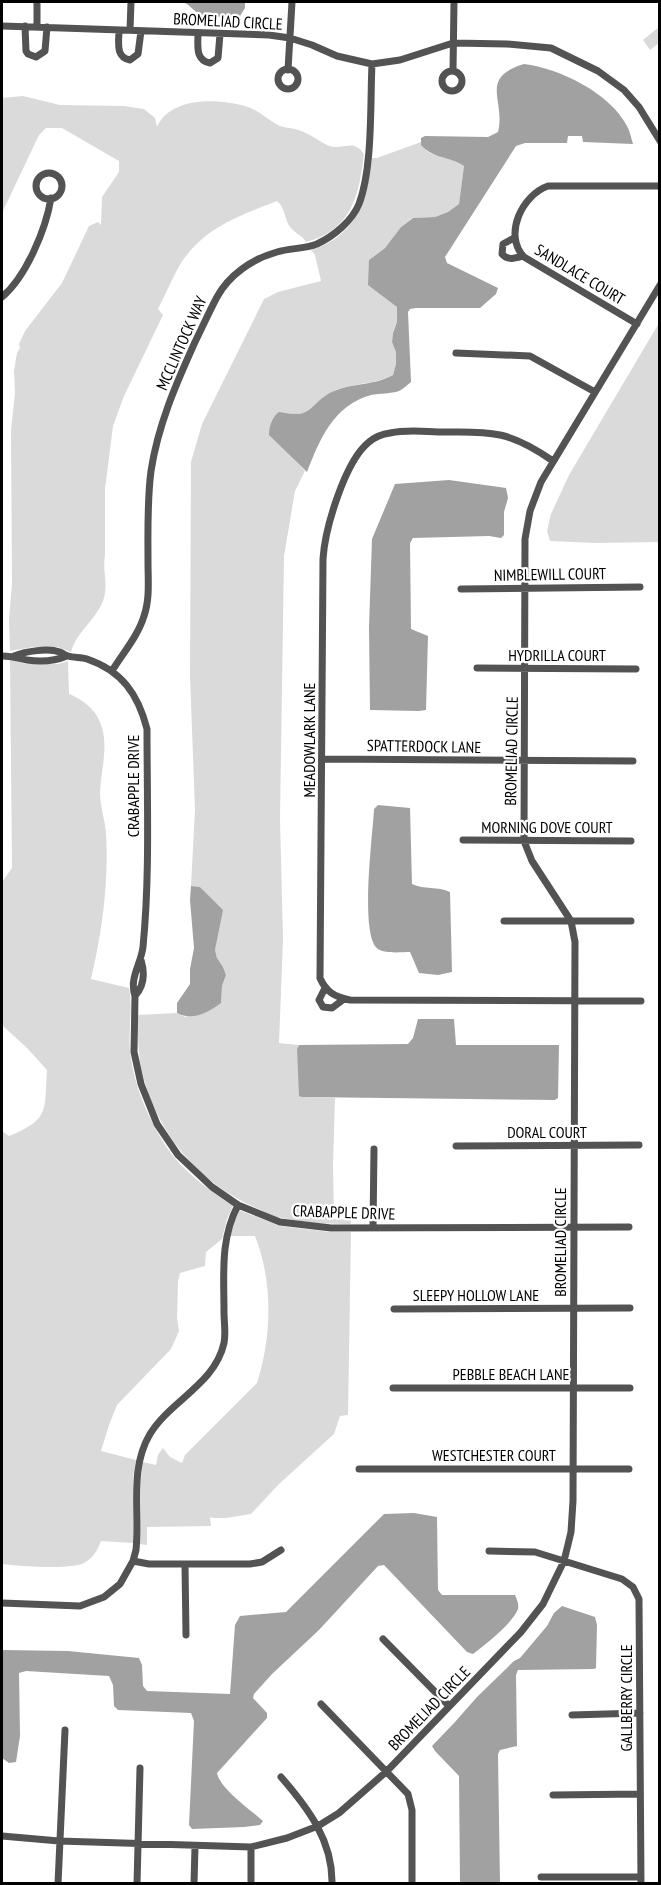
<svg xmlns="http://www.w3.org/2000/svg" width="661" height="1885" viewBox="0 0 661 1885" font-family="'PT Sans Narrow',sans-serif">
	<rect width="100%" height="100%" fill="#fff"/>
	<path fill="#dadada" d="M659,27V43L650,50L643,40Z
		M23,96L60,105L124,106L144,109L155,118L157,127C170,96 221,98 248,107C260,111 269,121 280,126C286,128 293,128 298,130C309,133 317,140 327,145C343,152 352,137 364,154C359,195 352,230 306,242C302,235 296,234 291,228C284,221 286,208 277,201C239,216 205,227 181,263C172,278 166,294 158,309L163,315L124,396L113,426L105,489V555C102,573 109,584 103,601C95,621 77,631 71,652L58,647H33L10,651L9,620L12,583L11,430L15,393L14,371L17,353L20,348L19,344L25,331L62,283L89,226L98,222L101,225L102,197L119,172V161L62,128H46L39,135L2,213V98Z
		M421,142C426,158 442,154 455,160C459,161 461,164 464,166L459,204L448,212L435,217L412,218L401,227L385,248L369,260L397,307V322L393,332L392,342L396,351V364L393,375C372,386 345,382 325,396C317,401 312,410 303,413C296,415 286,413 279,412L285,450L305,471L295,491L284,556L280,818L283,940L279,1043L299,1045L297,1049L302,1097L335,1098L333,1165L334,1219L351,1220V1224C328,1224 304,1223 282,1218C275,1217 268,1213 261,1210C205,1187 163,1142 145,1083C138,1061 138,1038 137,1015L177,1013L185,1017L221,1003L222,986L226,975L223,967L217,958L215,950L222,910L200,887L191,886L195,810L190,676L191,462L202,424L264,299L278,292L321,281L315,255L311,250C357,236 366,201 372,158H377Z
		M659,323V542L595,543L550,541L547,531L551,514L569,475Z
		M10,660L26,664H58L68,661L69,694C80,698 94,708 99,720C110,742 101,769 100,792C100,806 105,820 106,833C109,882 102,932 91,979L129,988C133,1007 128,1030 130,1051C134,1088 151,1126 173,1156C188,1175 213,1193 233,1206L227,1219L222,1239L206,1252L205,1266L180,1273L178,1281L177,1318L179,1331L171,1349L117,1405L109,1425L101,1451L136,1460L133,1478V1543L101,1541C97,1551 94,1557 84,1563C71,1570 18,1566 2,1564V1131L9,1136C51,1119 44,1110 47,1070L28,1049L2,1025V882L12,868Z
		M239,1210L280,1226L330,1232H351L348,1415L340,1416L334,1434L279,1484L251,1514L226,1518H213L210,1517L211,1526L147,1527V1545L140,1544L141,1479L143,1462L156,1465L158,1455L163,1448L170,1457L182,1463L185,1455L257,1383C272,1337 273,1281 255,1236H230Z"/>
	<path fill="#a1a1a1" d="M183,2H245V8L240,16C230,16 207,19 199,14C193,10 190,5 183,2Z
		M524,64C559,68 610,93 627,126C630,131 631,138 633,144L583,142L582,136H568L567,143H525L516,146L445,257L447,263L498,288L496,294L480,308H416L410,309L408,312L411,382C407,385 403,389 399,391C391,394 380,393 371,395C333,406 320,439 307,472L269,435C269,427 272,417 279,412C286,413 296,415 303,413C312,410 317,401 325,396C345,382 372,387 393,375L396,364V352L392,342L393,333L397,322V307L368,285L369,260L385,248L401,227L413,218L435,217L448,212L459,204L464,166C450,156 433,159 421,145V138L425,136L488,137L498,132C506,100 478,78 524,64Z
		M449,480L506,488L508,498L504,512V535L501,538L489,536L413,538L410,543L411,629L428,636L426,710L419,711L370,710L369,627L372,539L395,484Z
		M378,805L410,808L412,884C424,890 438,886 450,892L452,972L438,975L419,973L410,952C401,952 386,954 378,949C359,936 373,833 374,809Z
		M191,886L200,887L223,910L215,950L217,958L223,967L226,975L222,986L221,1003C208,1013 192,1021 177,1013V1003L190,984V969L194,948L190,900Z
		M418,1019H454L456,1045H559L558,1098L555,1100L302,1097L299,1096L297,1049L299,1045L408,1044L413,1038Z
		M414,1513L437,1517L438,1590L442,1595H515C517,1600 519,1603 518,1609C512,1624 486,1644 473,1654L467,1652L384,1565L378,1566L319,1630L272,1674L254,1694L253,1698L267,1713V1718L217,1773C220,1789 251,1810 263,1821L260,1825L244,1827L192,1829L189,1825L194,1721L191,1713L118,1710L114,1706L113,1685L109,1676L26,1671L19,1673L20,1736L16,1762L9,1763L2,1758V1650L68,1651L139,1658L142,1665L143,1686L147,1691L230,1694L235,1625L240,1616L286,1612L384,1514Z
		M562,1606L595,1617L597,1625L596,1668L594,1669L518,1670L516,1675L517,1746L500,1750L498,1754L500,1883H460L459,1776L435,1751L432,1746L455,1722L477,1697L514,1661L520,1658L547,1626L554,1613Z"/>
	<g fill="none" stroke-linecap="round" stroke-linejoin="round">
		<path stroke="#535353" stroke-width="7" d="M2,26L269,35L290,38L312,45L337,56L372,64L400,60L453,43L507,44L551,48L598,71L624,90L639,107L660,141
			M25,26L26,51L28,54L36,57L45,51L47,27
			M37,27V2
			M119,30C119,42 115,57 130,60L138,54L141,31
			M130,30L131,2
			M198,33C198,46 195,60 210,63L218,58L220,34
			M278 79a10 10 0 1 1 20 0a10 10 0 1 1-20 0Z
			M288,70L292,2
			M453,71L454,2
			M442 81a10 10 0 1 1 20 0a10 10 0 1 1-20 0Z
			M36 186a13 13 0 1 1 26 0a13 13 0 1 1-26 0Z
			M514,238L503,244L502,254C508,261 516,258 523,256
			M2,297C26,277 46,229 51,198
			M637,324L524,257C503,235 522,195 548,186H660
			M456,353L530,356L595,392
			M553,461C537,450 519,439 500,435C482,431 463,432 445,432C427,432 408,429 390,433C382,434 375,437 369,442C345,461 325,528 323,559L320,978C326,992 335,997 350,1000L641,1001
			M461,589L640,587
			M2,656C11,656 18,658 27,660C40,662 55,661 67,656
			M14,656C26,651 48,648 60,652C65,654 63,655 68,656C74,658 81,657 87,659C122,671 138,694 147,729C147,801 150,875 143,947C141,964 129,978 135,996L134,1052L141,1084L157,1124L178,1155L212,1187L238,1205L280,1222L331,1228L629,1227
			M477,668L636,669
			M112,671C123,653 138,636 144,616C150,599 148,580 148,562C148,532 147,501 151,471C158,425 176,384 195,342C202,328 209,312 217,297C229,275 252,259 277,252C290,248 304,249 317,244C334,236 352,221 359,204C373,167 370,104 372,64
			M323,759L633,761
			M463,840L631,841
			M504,921H631
			M325,988L319,1000L323,1007L332,1008L344,999
			M135,996C144,986 145,973 141,960
			M456,1146L639,1145
			M373,1228L374,1149
			M394,1309L630,1308
			M393,1388H630
			M359,1469H629
			M489,1551L535,1552L622,1579L633,1587L639,1599L641,1884
			M133,1561L149,1564H250L262,1562L281,1550
			M185,1565L186,1635
			M2,1603L80,1606L104,1597L120,1584L133,1561L136,1550C140,1512 129,1469 150,1434C171,1400 215,1384 224,1343C226,1334 224,1322 224,1312C224,1273 220,1240 238,1205
			M383,1639L449,1706
			M321,1704L408,1794L412,1810V1884
			M572,1715L640,1713
			M281,1777C308,1808 333,1841 332,1884
			M553,1795L640,1794
			M2,1836L59,1841L251,1847L287,1838L318,1826L339,1813L387,1771L521,1632L543,1604L564,1561L571,1532L573,1501L575,942L571,921L532,861L524,841L525,539L530,511L541,482L660,285
			M251,1847V1884
			M541,1877H641
			M58,1884L65,1730
			M137,1884L140,1768
			M194,1884L195,1846"/>
	</g>
	<g text-anchor="middle" dominant-baseline="central" stroke-width="4.5" stroke-linejoin="round" paint-order="stroke">
		<g font-size="16" fill="#000" stroke="#fff">
			<text transform="translate(228 21) rotate(3)">BROMELIAD CIRCLE</text>
			<text transform="translate(580 274) rotate(31)">SANDLACE COURT</text>
			<text transform="translate(181 343) rotate(-66)">MCCLINTOCK WAY</text>
			<text transform="translate(550 574) rotate(-1)">NIMBLEWILL COURT</text>
			<text x="557" y="655">HYDRILLA COURT</text>
			<text transform="translate(309 740) rotate(-90)">MEADOWLARK LANE</text>
			<text transform="translate(424 746) rotate(1)">SPATTERDOCK LANE</text>
			<text transform="translate(511 751) rotate(-89)">BROMELIAD CIRCLE</text>
			<text transform="translate(133 786) rotate(-90)">CRABAPPLE DRIVE</text>
			<text x="547" y="827">MORNING DOVE COURT</text>
			<text x="547" y="1132">DORAL COURT</text>
			<text transform="translate(344 1212) rotate(2)">CRABAPPLE DRIVE</text>
			<text transform="translate(560 1242) rotate(-90)">BROMELIAD CIRCLE</text>
			<text x="476" y="1295">SLEEPY HOLLOW LANE</text>
			<text x="511" y="1374">PEBBLE BEACH LANE</text>
			<text x="494" y="1455">WESTCHESTER COURT</text>
			<text transform="translate(626 1698) rotate(-90)">GALLBERRY CIRCLE</text>
			<text transform="translate(429 1708) rotate(-46)">BROMELIAD CIRCLE</text>
		</g>
	</g>
	<rect width="661" height="1885" fill="none" stroke="#000000" stroke-width="6"/>
</svg>
